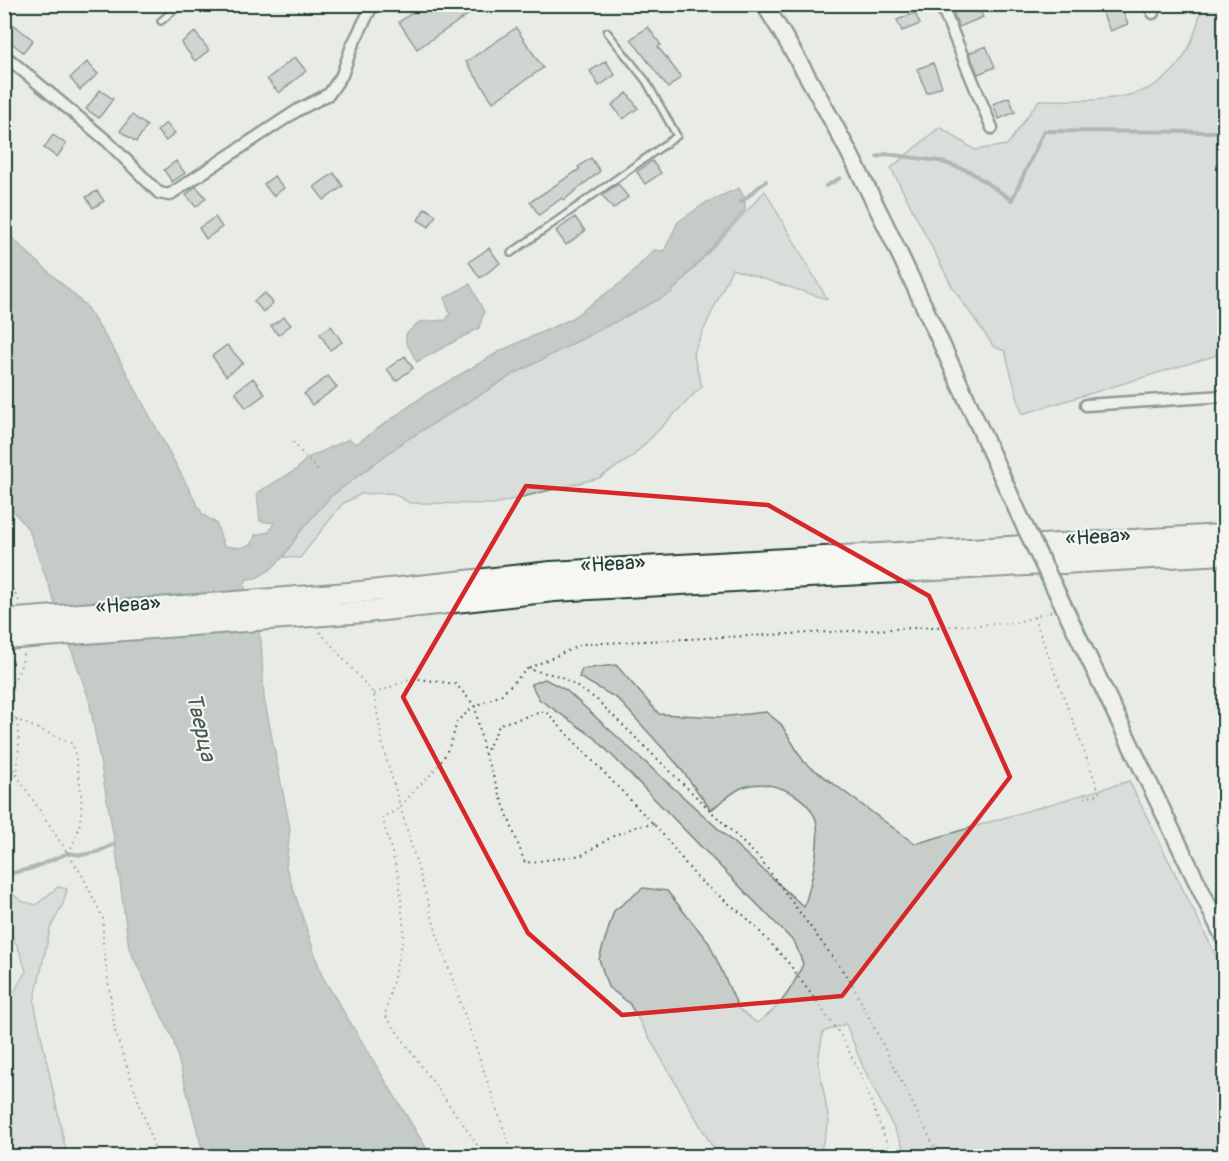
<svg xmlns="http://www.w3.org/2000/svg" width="1229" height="1161" viewBox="0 0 1229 1161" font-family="Pangolin,sans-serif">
	<rect width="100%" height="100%" fill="#e9ebe7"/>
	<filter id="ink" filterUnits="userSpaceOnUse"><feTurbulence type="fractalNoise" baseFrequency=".0167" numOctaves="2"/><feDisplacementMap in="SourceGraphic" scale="12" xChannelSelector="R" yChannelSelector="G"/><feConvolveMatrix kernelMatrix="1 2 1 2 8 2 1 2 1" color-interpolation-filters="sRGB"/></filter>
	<g filter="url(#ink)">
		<path fill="#c7cec9" stroke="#73867e" stroke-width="1.5" d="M1202,5H1224V353L1022,414L1005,351L994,347L953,288L891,168L940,127L975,150L1007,145L1039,100C1123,101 1183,104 1202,5Z
			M765,191L827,299L732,269L693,353L702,386L631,458L599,478L494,504L410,503L392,493L361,494L342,504L300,558L283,557L302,529L330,497L403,442L512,375L671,293Z
			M616,665L659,714L720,717L766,712L781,724L804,762L915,844L1129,781L1224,972V1156H908L863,1067L846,1024L823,1032L818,1060L829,1122L819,1156H718L629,1003L608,987L599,959L614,911L643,888L667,891L709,943L739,1009L757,1023C780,1008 792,989 803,964L795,943L595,738L539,699L531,684L545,679L566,690L804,907C810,889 824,832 814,815C802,792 766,777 741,788C731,793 720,803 711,810L678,765L618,699L579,677L582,669Z
			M58,887L67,889L63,904L50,929L34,1002L67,1156H17L10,1149L8,1102L5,1100V997L14,992L26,971C21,955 18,941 5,930V888L21,901L36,905Z"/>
		<path fill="#99a6a0" stroke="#687c75" stroke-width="1.5" d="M739,188L745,199V210L671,293L512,375L403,442L330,497L302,529L283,557L270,570L256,578L247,579L244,585L261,640L264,698L290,828L286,867L322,976L431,1156H204L173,1039L129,948L115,844L89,699L29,530L5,501L4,231L85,305L117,355L203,515L216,523L224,546L241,548L252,544L255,535L269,532L274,523L260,521L257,493L296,470L307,458L349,439L356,444L425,395L502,350L569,320L626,279L654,250L664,251L678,222L707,202Z
			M470,284L484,312L479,328L417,362L406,342V334L419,322L446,320L450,314L444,298Z"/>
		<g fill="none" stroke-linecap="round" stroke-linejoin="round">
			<path stroke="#687c75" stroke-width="4" d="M877,157L886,154L939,161L969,171L1012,200L1044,131L1224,132
				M826,186L840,178
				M741,202L766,181
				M4,875L33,868L68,853L81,855L97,852L115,844
				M52,1155L53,1156"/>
		</g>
		<path fill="#b0bab5" stroke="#1f3d34" stroke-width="1.5" d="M425,4H484L417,49L399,22Z
			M971,4H977L983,17L959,27L953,12Z
			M1120,5L1128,24L1110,31L1102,12Z
			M915,13L920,24L902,31L897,20Z
			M4,17L33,40L23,52L4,37Z
			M648,27L661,45L658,47L681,77L668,88L631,39Z
			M516,28L543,68L493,102L466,62Z
			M195,32L209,50L195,61L181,43Z
			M986,46L995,67L978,74L969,53Z
			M295,57L306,71L279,93L267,79Z
			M606,61L615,75L599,86L590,71Z
			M87,62L98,74L80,90L70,78Z
			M933,63L942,86L927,93L917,69Z
			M100,90L113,99L99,118L86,109Z
			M627,93L638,108L623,119L612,105Z
			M1009,97L1015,112L999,119L993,104Z
			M132,115L147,126L136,142L120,131Z
			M166,123L175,133L166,141L157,131Z
			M53,135L66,144L57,157L44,148Z
			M591,158L600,171L564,200L562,198L539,215L530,202L580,169L578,167Z
			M176,161L185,173L172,182L164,170Z
			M652,161L661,173L645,184L637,172Z
			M334,173L343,186L324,200L314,187Z
			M274,176L284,188L273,196L264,184Z
			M618,184L628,197L613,209L602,195Z
			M196,186L206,198L196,207L186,195Z
			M97,191L104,201L93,208L86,197Z
			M425,208L436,215L429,227L418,220Z
			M215,217L222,227L206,239L199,228Z
			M575,217L585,231L566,245L556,231Z
			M489,248L500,263L480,278L469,262Z
			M265,293L273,303L263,312L254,301Z
			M284,317L291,325L278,335L271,326Z
			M331,326L342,342L330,350L320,334Z
			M227,345L243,363L226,376L212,356Z
			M405,356L413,368L396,381L387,369Z
			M328,376L337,387L312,405L304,394Z
			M253,378L265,394L246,408L235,392Z"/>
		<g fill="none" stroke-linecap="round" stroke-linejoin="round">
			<defs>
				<path id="service" d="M161,21L181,4
					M511,253L677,136L646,81L607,32"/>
				<path id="minor" d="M941,4L992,128
					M1149,4L1153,13
					M4,55L107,141L159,193L169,195L298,110L329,94L342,75L352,46L373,4
					M1086,405L1224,396"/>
				<path id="secondary" d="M764,4C868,168 943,350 1024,525
					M1064,607L1224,938"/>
				<path id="motorway" d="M361,592L551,572L1224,535
					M365,612L554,591L1224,554"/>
			</defs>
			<use href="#service" stroke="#1f3d34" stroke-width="10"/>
			<use href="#minor" stroke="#1f3d34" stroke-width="15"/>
			<use href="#secondary" stroke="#1f3d34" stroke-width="20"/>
			<use href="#motorway" stroke="#1f3d34" stroke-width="24"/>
			<path stroke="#1f3d34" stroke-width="2" stroke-dasharray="1.5 4.5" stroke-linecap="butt" d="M293,442L320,474
				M4,573L21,605
				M1034,617L1100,794L1080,799
				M320,632L374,694L383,747L437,934L513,1156
				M529,668L583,644L1015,623L1052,611
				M4,692C13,681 24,668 23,653
				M374,694L412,678L456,684L475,706L484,753
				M4,714L73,744C80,782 90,818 68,853
				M17,720L19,742L17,775
				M4,762L10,765L82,875L103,918V943L115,1031L157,1156
				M654,824L638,826L615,835L582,855L525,863L485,754L500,724L545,711L660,831L698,879L747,918L787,961L840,1034L859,1071L892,1156
				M482,1156L475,1141L385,1015L404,934L399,878L382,817C403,809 400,806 414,791C439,767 449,756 457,721L475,706L501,695L527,669L560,676L596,699L761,860L851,982L939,1156"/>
			<use href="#service" stroke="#f6f6f2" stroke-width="5"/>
			<use href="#minor" stroke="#f6f6f2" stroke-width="10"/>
			<use href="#secondary" stroke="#f6f6f2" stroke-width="15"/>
			<use href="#motorway" stroke="#f6f6f2" stroke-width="20"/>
			<defs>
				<path id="secondary-bridge" d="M1024,525L1064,607"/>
				<path id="motorway-bridge" d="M4,620L361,592
					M4,639L365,612"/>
			</defs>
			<use href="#secondary-bridge" stroke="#1f3d34" stroke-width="20" stroke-linecap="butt"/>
			<use href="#motorway-bridge" stroke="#1f3d34" stroke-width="24" stroke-linecap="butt"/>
			<use href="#secondary-bridge" stroke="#f6f6f2" stroke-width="15"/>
			<use href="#motorway-bridge" stroke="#f6f6f2" stroke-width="20"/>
		</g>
	</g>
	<path d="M0 0H1229V1161H0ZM526,486L768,505L929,596L1010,777L842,996L622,1015L528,933L403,697Z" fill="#e9ebe7" fill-opacity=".55" fill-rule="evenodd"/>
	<path fill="none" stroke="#d62828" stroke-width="4.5" stroke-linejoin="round" d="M526,486L768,505L929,596L1010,777L842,996L622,1015L528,933L403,697Z"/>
	<g text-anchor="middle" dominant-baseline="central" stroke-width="4.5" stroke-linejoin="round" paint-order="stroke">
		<g font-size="21" fill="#1f3d34" stroke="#f6f6f2">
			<text transform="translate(1098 537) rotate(-3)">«Нева»</text>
			<text transform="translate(613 564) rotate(-3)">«Нева»</text>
			<text transform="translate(128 605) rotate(-4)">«Нева»</text>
		</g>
		<g font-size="22" font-style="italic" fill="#445c54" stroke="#f6f6f2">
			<text transform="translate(201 727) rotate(77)">Тверца</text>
		</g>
	</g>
	<rect width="1229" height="1161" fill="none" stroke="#f6f6f2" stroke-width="24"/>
	<rect x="12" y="12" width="1205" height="1137" fill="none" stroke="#1f3d34" stroke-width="2" filter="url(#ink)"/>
</svg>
